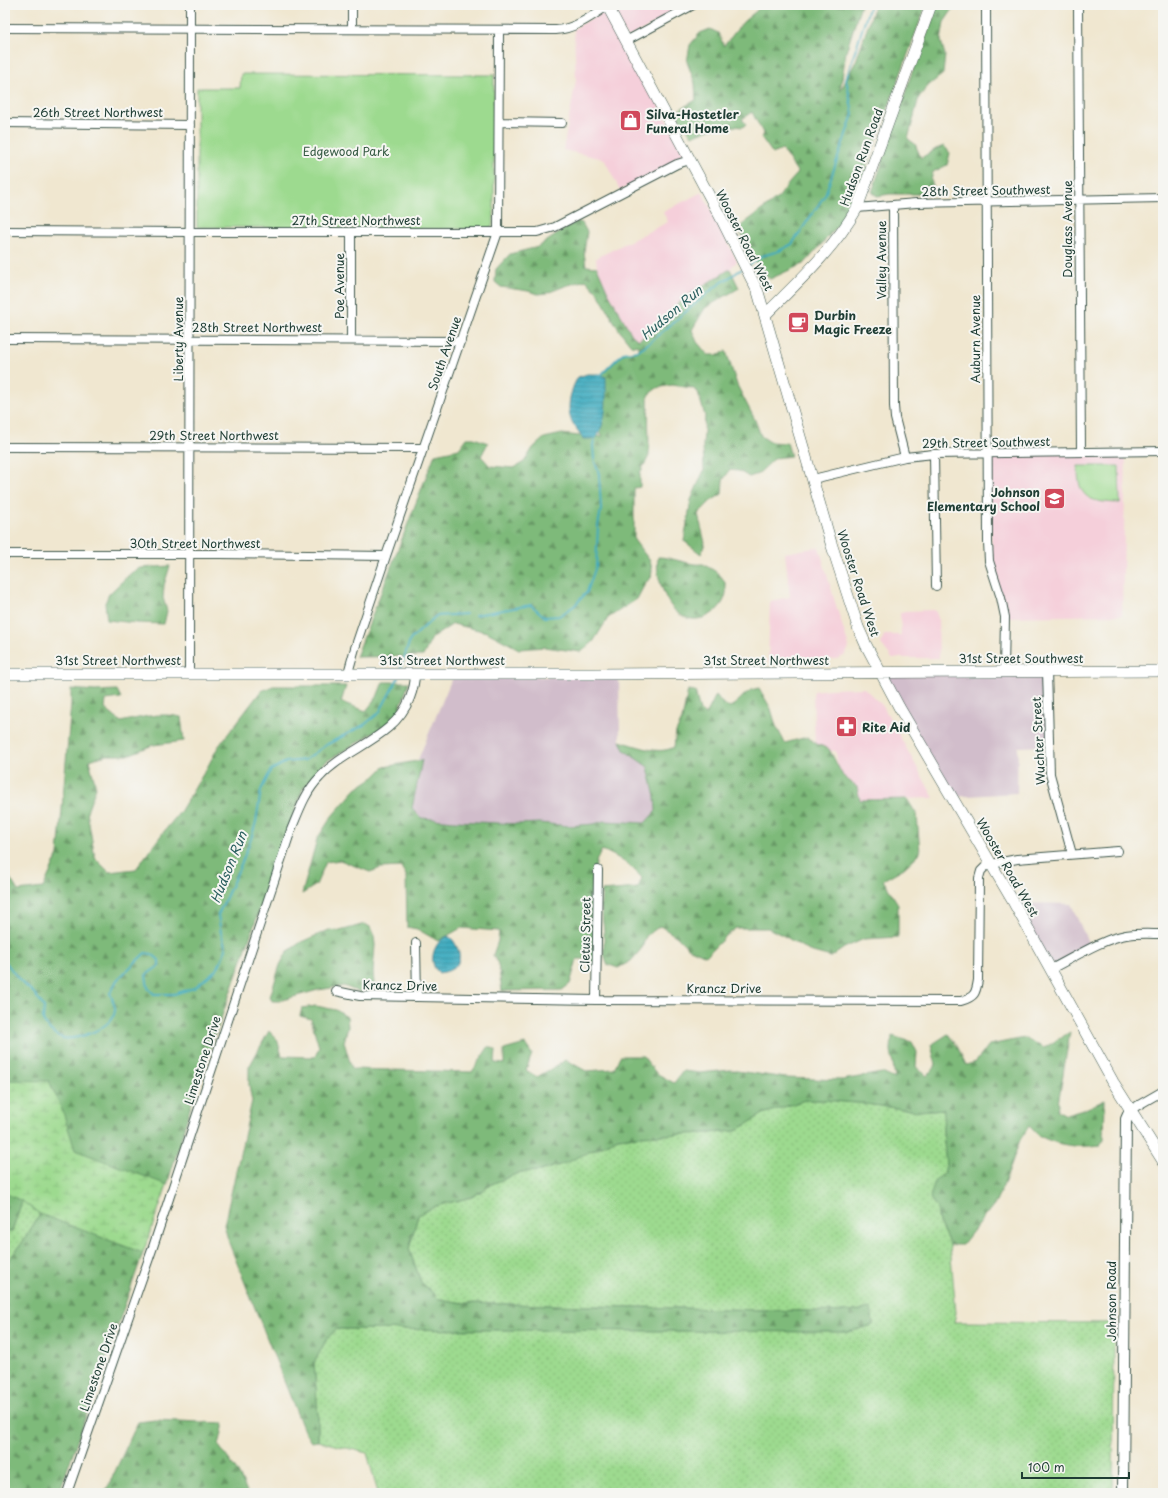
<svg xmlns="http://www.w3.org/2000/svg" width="1168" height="1498" viewBox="0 0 1168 1498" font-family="'Playpen Sans',sans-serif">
	<defs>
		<pattern id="grass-dots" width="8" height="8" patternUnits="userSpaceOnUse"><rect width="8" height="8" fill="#9dda8f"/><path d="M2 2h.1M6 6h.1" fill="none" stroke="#87bc7c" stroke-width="1.8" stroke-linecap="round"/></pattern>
		<pattern id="forest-firs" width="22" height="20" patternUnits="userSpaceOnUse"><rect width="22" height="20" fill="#7eba7a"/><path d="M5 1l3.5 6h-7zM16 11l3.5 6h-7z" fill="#679865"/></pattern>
		<pattern id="wetland-marsh" width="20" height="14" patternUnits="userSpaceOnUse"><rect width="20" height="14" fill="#9dda8f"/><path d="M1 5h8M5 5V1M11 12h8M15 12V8" fill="none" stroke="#87bc7c"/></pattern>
		<pattern id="water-rules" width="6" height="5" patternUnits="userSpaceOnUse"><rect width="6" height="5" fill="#41acc0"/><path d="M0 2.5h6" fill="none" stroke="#368d9d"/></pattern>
	</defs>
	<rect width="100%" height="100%" fill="#f6f6f2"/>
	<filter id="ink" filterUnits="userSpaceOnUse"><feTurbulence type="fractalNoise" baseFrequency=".025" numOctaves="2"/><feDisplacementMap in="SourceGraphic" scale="8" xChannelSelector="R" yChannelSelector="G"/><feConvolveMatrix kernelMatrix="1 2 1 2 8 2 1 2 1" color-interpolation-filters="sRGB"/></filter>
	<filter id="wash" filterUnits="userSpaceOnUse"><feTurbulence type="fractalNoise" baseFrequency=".012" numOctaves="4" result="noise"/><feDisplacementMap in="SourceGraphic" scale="16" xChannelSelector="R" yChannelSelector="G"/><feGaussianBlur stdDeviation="0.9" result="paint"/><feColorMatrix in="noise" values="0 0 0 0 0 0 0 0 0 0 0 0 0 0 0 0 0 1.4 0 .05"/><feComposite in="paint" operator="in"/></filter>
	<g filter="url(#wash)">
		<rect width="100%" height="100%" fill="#f0e7d0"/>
		<path fill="#f5cfda" d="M609,5H679L682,9L627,38Z
			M606,10L689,160L620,190L604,159L563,150L576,80L574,29Z
			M702,192L737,261L730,269L685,298L664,317L648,334L638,340L632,335L608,292L597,267L596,258L668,222L663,212Z
			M1126,452L1122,615L1005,617L993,574L987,453Z
			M819,547L835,602L849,647L847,652L844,656L836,659L768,663L770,601L790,597L785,553Z
			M933,610L936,612L938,618L939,658H892L881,644L884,635H901L900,613L904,611Z
			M864,688L883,706L934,798L860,800L853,783L843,776L838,769L836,751L822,750L815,746L813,695L814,691L829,689Z"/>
		<path fill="#d1bdcb" d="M1047,671L1048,746L1018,747L1017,793L952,797L880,672Z
			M619,676L620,741L636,758L648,767L655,797L656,811L645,823L604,821L594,824L568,826L540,823L519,824L455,821L421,818L412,808L422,760L417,762L452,678Z
			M1014,903L1071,904L1091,949L1051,969Z"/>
		<path fill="url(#grass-dots)" stroke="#5e8c62" d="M805,1100H828L843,1102L858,1103L918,1111L945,1109L943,1130L946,1165L944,1174L930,1198L937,1208L939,1223L950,1245L956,1313L954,1322L1114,1323L1113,1493H378L367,1453L318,1441V1416L314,1363L326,1340L336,1329L848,1332L873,1325L871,1308L850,1312L463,1303L439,1299L421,1282L409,1249L418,1215L436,1206L472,1197L494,1183L521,1172L540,1171L594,1150L618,1138L637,1136L709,1133L736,1131L763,1114Z
			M22,1201L40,1214L22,1243L5,1265V1231H12Z"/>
		<path fill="url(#forest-firs)" stroke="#4e7c57" d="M762,5H861L846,52L840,91L856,61L875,5H926L859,187L841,222L805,263L770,279L762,273L738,228L779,197L789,183L798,173L782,149L773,154L761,137L764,135L752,112L742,119L746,124L743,127C721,124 712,128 692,136L675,112L696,100L695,83L687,62L690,45L700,33L710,29L718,33L724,46L743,22L755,12Z
			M938,5H957L953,9L944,22L941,41L945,55L943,74L929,85L919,97L908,139L915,144L921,158L936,149L944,146L950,153L947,165L933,172L931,180L936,194H890L877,196L872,192L898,118L910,78Z
			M577,221L582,223L587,232L584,252L586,266L597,267L608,292L632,335L638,340C656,330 668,311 685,298C699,287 715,279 730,269L739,288L705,308L692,330L697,342L708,355H718L726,351L737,385L755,420L761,436L770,442L787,443L791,456L775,458L758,474L749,477L739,471L730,470L723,480L722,494L711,501L698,514L705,543L701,554L684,541L691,500L704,470L703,446L705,416L698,392L692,388L672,385L657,388L648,395L649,456L640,473V487L634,488V540L650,561L652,570L651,578L646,582L637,599L608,618L593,642L581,652L545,647L519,649L487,632L453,624L432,638L423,656L356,657L435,454L459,449L467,438H474L488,443L481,456L490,466L514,468L524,462L533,448L544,438L562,434L588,437L603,436L597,427V378L623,353L637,351L640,346L631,345L619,330L598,293L586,280L565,286L547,293L538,294L528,291L501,287L495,282L496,269L510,254L538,247Z
			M658,557C673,557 690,566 703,564C710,568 718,572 723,579C740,606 685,646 664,593C659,580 656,570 658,557Z
			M170,566L164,585L163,598L167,611L164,624L136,623L107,620L105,603L109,594L131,573L140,568Z
			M383,682H409L399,711L388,724L325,762L303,788L196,1089L167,1185L75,1150L63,1112L49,1081L5,1080V870L18,891L43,888L58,855L71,704V689L95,691L117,690L121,698L106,700L105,709L121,722C142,717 160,712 181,717L184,741L153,745L128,755H107L89,760L96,787L87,812L95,858L109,872L136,869L162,834L180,812L208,766L218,747L261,691L273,686H346L341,702L366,711L377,697Z
			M759,688L771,709L776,726L785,743L807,737L817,744L829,749L843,776L857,787L860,800L907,799L917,815L920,853L904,868L883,880L898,904V937L864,939L844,948L831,957L809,951L786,937L768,928H736L726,936L706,956L688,948L676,936L660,926L646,936L642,948L631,961L618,968L607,964L604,953V931L601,906L602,891L638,888L642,878C632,866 617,856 602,850L597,859L595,868L597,964L586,959H577L570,984L562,990L502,991L498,964L493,955L498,941L499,931L461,928L438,941L417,929L407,927L406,875L401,867L381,868L370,872L340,860L326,862L316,885L302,894L317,839L332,816L356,789L374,777L384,767L422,760L412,808L421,818L455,821L519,824L540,823L568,826L594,824L604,821L645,823L656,811L655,797L648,767L624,750L620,741C635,745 659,756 674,747L676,732L682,720L688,690L695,691L700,711L706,715L716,695L723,704L730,707C742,701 744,690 759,688Z
			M365,924L370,927L374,936L375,945L373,972L374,983V990L372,993L359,992L344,986L318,990L279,1001H272L270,997L280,965L287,952L301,942L329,930L340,931Z
			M316,1006L336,1010L347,1017L348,1027L344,1042L352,1069L472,1072L489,1046L496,1050L495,1063L504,1064V1050L525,1044L532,1054L526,1070L537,1077L566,1060L586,1071L614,1069L620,1056H643L656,1073L674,1083L683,1071L700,1073L730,1070L786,1078L842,1080L882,1073L895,1079L891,1050L892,1036L912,1042L917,1052L916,1067L927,1076L936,1065L931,1045L948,1034L957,1046L966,1065L976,1062L989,1045L1025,1038L1044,1048L1070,1032L1057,1110L1066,1115L1083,1110L1105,1100L1104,1139L1100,1145C1079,1148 1057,1146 1038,1135C1035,1132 1032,1129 1029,1126L1020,1140L1004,1184L996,1202L962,1245H950L939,1222L937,1208L930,1198L935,1180L944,1174L946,1165L943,1130L944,1109L918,1111L858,1103L843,1102L828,1100H805L763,1114L736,1131L709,1133L637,1136L618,1138L566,1163L540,1171L521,1172L494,1183L472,1197L436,1206L418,1215L409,1249L421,1282L439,1299L463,1303L850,1312L871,1308L873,1325L848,1332L336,1329L326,1340L314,1363L318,1416V1441L311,1442L304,1431L229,1243L224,1225L252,1101L249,1085V1067L269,1031L277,1039L282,1056L315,1057L319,1047L311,1019L300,1016L302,1008Z
			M5,1193L22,1201L12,1231H5Z
			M40,1214L143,1253L59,1493H5V1265L22,1243Z
			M155,1420L224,1423L219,1446L237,1471L248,1493H105L138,1422Z"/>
		<path fill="url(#wetland-marsh)" stroke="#5e8c62" d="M5,1080L49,1081L63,1112L75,1150L167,1185L143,1253L40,1214L22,1201L5,1193Z"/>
		<path fill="#9dda8f" stroke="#5e8c62" d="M241,74L494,75V217L492,226L486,229L197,227V88H240Z
			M1078,466H1119L1120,503C1091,502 1077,500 1078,466Z"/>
		<path fill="url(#water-rules)" stroke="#30747a" d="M587,374H599L606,377C606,397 608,423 595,439H583C580,432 574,427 571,420C566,407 571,388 578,377Z
			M448,936C452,938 454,941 456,945C465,962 455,971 439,973C426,962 435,940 448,936Z"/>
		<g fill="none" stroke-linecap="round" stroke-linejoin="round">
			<path stroke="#41acc0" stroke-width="2" d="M749,265L762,256L779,251L792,244L825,195L853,114L846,79L870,5
				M599,377L623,353L637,351L649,343L715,287L742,269
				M475,615L531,605L545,617L559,616L574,606L587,592L596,566L598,526L601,509L599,474L594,459L593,445L595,437
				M400,670L410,640L436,616L466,614
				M5,961L20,981L34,993L44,1007L43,1020C48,1028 53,1035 63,1038C78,1041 113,1027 115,1011C116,1006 112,999 110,993L117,980L145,953L152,954L159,960V966L146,975L148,988L154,994H174L194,988L218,968L226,949L221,933L218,915L242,862L251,839L256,822L261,790L271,770L286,762L305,760L326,745L364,725L379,713L398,678"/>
		</g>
	</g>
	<g filter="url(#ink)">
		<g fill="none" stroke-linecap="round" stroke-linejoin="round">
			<defs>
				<path id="minor" d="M352,5V29
					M986,5L988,542L989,561L1001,598L1005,617L1004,671
					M1078,5L1081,452
					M5,28L556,30C575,29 592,16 607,6
					M626,41L693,5
					M499,122L562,123
					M5,123L190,125
					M893,205L894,406L895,418L905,457
					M857,208L916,203L1163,198
					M5,231L190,232H537L555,227L677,164L690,160
					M351,232V340
					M5,339L461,341
					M5,447L424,448
					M934,454L936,586
					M813,479L905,457L934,454L1163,451
					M5,554H220L386,556
					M1047,671L1050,774L1072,854
					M189,673L190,5
					M348,673L355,648L386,556L498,232L499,30
					M416,943L417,997
					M1051,969C1073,958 1102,939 1126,935C1138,933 1151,934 1163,934
					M336,991L360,996L596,1000L961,1001C975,997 976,993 978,980L979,878L981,871L985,867L992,864L1017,859L1118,851
					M596,1000L598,870
					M1130,1110L1163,1091
					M67,1493L153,1247L291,830C299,811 305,792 320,777C347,747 394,739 410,698C413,690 415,683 415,674"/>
				<path id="tertiary" d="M1123,1493L1126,1119L1130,1110"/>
				<path id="secondary" d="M607,5L721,218L758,292L831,543L858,627L866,645L899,707L1014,903L1113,1082L1163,1161
					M766,314C799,281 834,249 857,208L931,5
					M5,674H594L1163,671"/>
			</defs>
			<use href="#minor" stroke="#3e564b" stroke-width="10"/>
			<use href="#tertiary" stroke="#3e564b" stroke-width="12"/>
			<use href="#secondary" stroke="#3e564b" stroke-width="12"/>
			<use href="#minor" stroke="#fff" stroke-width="8"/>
			<use href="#tertiary" stroke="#fff" stroke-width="10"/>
			<use href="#secondary" stroke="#fff" stroke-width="11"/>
		</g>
	</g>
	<defs>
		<symbol id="shop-square" viewBox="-11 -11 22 22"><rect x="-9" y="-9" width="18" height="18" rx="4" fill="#d1495b" stroke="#f6f6f2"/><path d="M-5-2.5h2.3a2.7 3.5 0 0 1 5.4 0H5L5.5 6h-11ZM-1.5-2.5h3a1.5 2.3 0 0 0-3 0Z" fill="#fff"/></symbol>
		<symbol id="cafe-square" viewBox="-11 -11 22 22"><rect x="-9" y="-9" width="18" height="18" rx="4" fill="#d1495b" stroke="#f6f6f2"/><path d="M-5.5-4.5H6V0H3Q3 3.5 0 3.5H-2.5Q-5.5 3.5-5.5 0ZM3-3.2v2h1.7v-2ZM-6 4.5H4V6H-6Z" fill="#fff"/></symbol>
		<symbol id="school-square" viewBox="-11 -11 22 22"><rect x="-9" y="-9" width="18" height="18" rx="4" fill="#d1495b" stroke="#f6f6f2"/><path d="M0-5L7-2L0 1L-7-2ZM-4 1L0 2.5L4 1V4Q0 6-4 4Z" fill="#fff"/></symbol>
		<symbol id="pharmacy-square" viewBox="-11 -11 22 22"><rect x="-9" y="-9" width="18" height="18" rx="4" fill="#d1495b" stroke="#f6f6f2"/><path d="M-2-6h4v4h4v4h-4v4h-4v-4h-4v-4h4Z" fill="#fff"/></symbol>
	</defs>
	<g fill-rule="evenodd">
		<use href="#shop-square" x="618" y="108" width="25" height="25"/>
		<use href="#cafe-square" x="786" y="310" width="25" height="25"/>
		<use href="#school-square" x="1042" y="486" width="25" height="25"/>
		<use href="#pharmacy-square" x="834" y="714" width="25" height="25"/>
	</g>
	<g text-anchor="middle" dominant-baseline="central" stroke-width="4" stroke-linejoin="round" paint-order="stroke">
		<g font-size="12" fill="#1f3d34" stroke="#f6f6f2">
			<text x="98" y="112">26th Street Northwest</text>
			<text transform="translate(861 157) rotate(-70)">Hudson Run Road</text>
			<text transform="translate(986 190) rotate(-1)">28th Street Southwest</text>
			<text x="356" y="220">27th Street Northwest</text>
			<text transform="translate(1067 229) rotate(-90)">Douglass Avenue</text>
			<text transform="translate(745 240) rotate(63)">Wooster Road West</text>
			<text transform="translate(881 260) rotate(-90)">Valley Avenue</text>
			<text transform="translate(339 286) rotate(-90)">Poe Avenue</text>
			<text x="257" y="327">28th Street Northwest</text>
			<text transform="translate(178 339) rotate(-90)">Liberty Avenue</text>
			<text transform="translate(975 339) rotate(-90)">Auburn Avenue</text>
			<text transform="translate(444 353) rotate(-71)">South Avenue</text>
			<text x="214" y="435">29th Street Northwest</text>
			<text transform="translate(986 442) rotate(-1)">29th Street Southwest</text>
			<text x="195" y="543">30th Street Northwest</text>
			<text transform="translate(859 583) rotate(72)">Wooster Road West</text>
			<text x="1021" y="658">31st Street Southwest</text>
			<text x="118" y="660">31st Street Northwest</text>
			<text x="442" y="660">31st Street Northwest</text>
			<text x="766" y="660">31st Street Northwest</text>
			<text transform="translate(1038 741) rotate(-93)">Wuchter Street</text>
			<text transform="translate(1008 867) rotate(60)">Wooster Road West</text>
			<text transform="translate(585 935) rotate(-89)">Cletus Street</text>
			<text transform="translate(400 985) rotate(1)">Krancz Drive</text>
			<text x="724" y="988">Krancz Drive</text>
			<text transform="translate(202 1060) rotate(-72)">Limestone Drive</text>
			<text transform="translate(1111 1301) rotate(-90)">Johnson Road</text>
			<text transform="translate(98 1367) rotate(-71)">Limestone Drive</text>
		</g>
		<g font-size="12" font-weight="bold" fill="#1f3d34" stroke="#f6f6f2" text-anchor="start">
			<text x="646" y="114">Silva-Hostetler<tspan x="646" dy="14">Funeral Home</tspan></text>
			<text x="814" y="315">Durbin<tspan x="814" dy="14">Magic Freeze</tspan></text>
			<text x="1040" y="492" text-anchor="end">Johnson<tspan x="1040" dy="14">Elementary School</tspan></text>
			<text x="862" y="727">Rite Aid</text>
		</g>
		<g font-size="12" fill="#385c46" stroke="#f6f6f2">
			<text x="346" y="151">Edgewood Park</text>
		</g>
		<g font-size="13" font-style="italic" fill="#295e5e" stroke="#f6f6f2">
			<text transform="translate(671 312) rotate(-40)">Hudson Run</text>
			<text transform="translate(228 867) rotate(-68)">Hudson Run</text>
		</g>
	</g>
	<rect width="1168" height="1498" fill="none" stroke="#f6f6f2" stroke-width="20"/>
	<path d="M1022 1472v6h107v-6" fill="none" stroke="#1f3d34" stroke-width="2"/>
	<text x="1028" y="1472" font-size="12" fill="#1f3d34" stroke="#f6f6f2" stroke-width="3" paint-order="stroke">100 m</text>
</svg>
